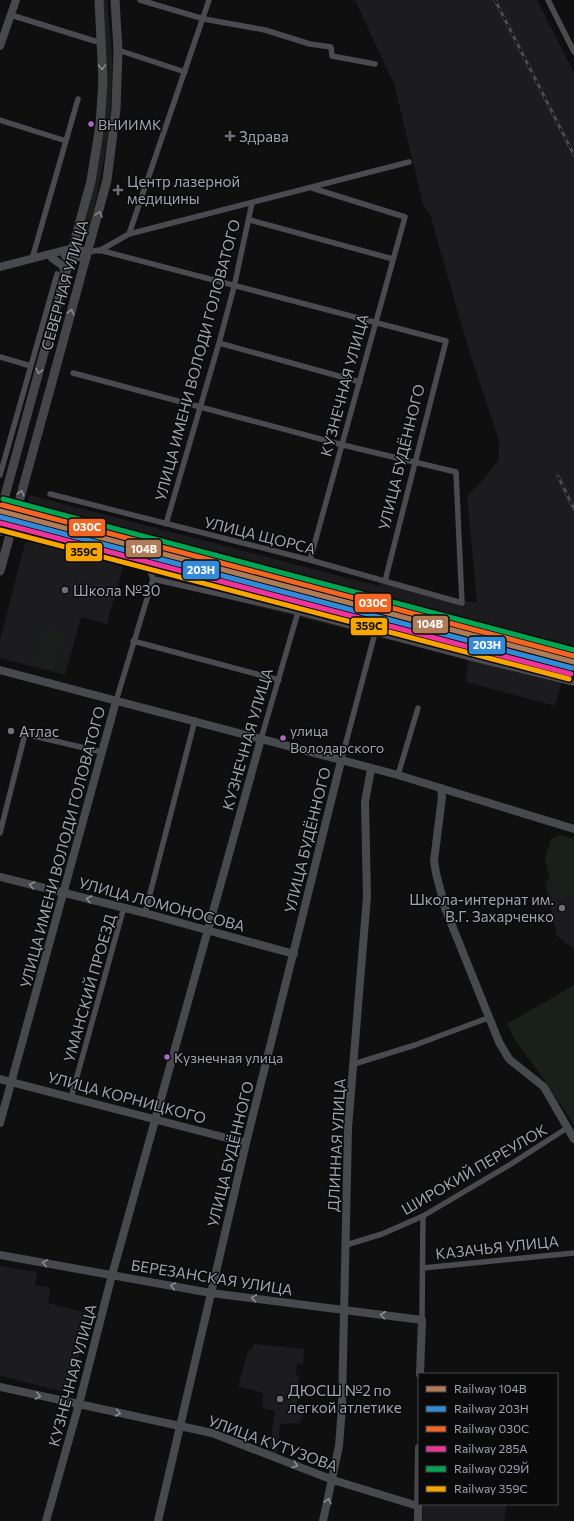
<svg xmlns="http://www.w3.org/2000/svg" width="574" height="1521" viewBox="0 0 574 1521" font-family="Commissioner,sans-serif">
	<rect width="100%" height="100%" fill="#0f0f10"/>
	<path fill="#1c1c1e" d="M355,0H537L574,73V680L563,678L555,706L466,682L468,660L154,580L149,558L27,526L29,495L379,586L383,578L470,602H477L467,496L482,481L498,461L499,440L466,341L430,214L423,204L394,84Z
		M34,540L124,563L107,624L81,617L65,675L0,658V640L25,543Z
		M574,876V949L557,936L545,881Z
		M0,1266L37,1272L35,1285L50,1288L48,1303L91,1314L69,1393L0,1376Z
		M254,1344L304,1349L303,1364L297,1363L296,1375L299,1376L297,1408L303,1409L300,1423L280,1424L277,1454L269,1451L275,1411L263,1408V1393L238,1386L249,1349L252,1350Z
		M423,1504H507L504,1521H423Z"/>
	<path fill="#19201b" d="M103,0H107C108,20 112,41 112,61C113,121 102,179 87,237L81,238L92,192Z
		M46,627L63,632L53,670L35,665Z
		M561,835L574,839V893L554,898L545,858L551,839Z
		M574,985V1125L541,1075L516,1042L507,1024Z"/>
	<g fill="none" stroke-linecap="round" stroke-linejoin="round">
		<path stroke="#4a4a4f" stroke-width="5.5" d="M140,0L204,19L265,30L310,44L331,47L332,56L375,64
			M548,0L574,52
			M11,15L101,43
			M118,50L185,72
			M0,120L66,141
			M250,220L393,259
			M129,234L209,0
			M99,251L129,234L409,162
			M88,252L99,250L446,341L385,581
			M32,259L78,99
			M219,343L360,382
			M0,357L31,366
			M0,475L57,274
			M50,494L310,560L462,603L456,472L343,445L73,373
			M166,524L219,343L234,287L252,203
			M0,533L23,529L147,563L153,579
			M310,560L405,217L312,188
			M153,579L298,612L479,660L574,683
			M133,641L279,680
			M116,701L153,579
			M261,739L298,612
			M341,761L375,633
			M398,775L418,708
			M0,833L25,734L102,752
			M145,913L195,720
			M354,1064L415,1045L488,1018
			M71,1098L124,907
			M346,1245L382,1234L423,1216L511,1164L567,1128
			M423,1268L574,1253
			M422,1320L423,1216"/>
		<path stroke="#48494c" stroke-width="8" d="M0,46L16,0
			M65,256L72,255L86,259
			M52,258L63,266L65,276
			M0,267L73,248L88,252
			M0,670L398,775L574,829
			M441,788L442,797L434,861L436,873L445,908L499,1042L509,1059L544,1087L574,1139
			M0,877L145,913L294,954
			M0,1079L246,1143
			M0,1123L116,701
			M0,1255L211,1293L422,1320L420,1374
			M0,1387L212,1433L333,1480L418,1506
			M46,1521L79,1404L112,1275L261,739
			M158,1521L246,1143L341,761
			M323,1521L339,1446L342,1407L348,1128L367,897L365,802L371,769
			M418,1521L419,1448"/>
		<path stroke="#46464a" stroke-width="9" d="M55,371L107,180L116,109L118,50L115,0
			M0,514L91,181L100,125L103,81L99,0"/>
		<defs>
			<path id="rail" d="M495,0L574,155
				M558,476L574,509"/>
		</defs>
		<use href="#rail" stroke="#4a4a4f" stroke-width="3"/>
		<use href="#rail" stroke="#0a0a0b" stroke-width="1.5" stroke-dasharray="4.5" stroke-linecap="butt"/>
		<path stroke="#46464a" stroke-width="9" d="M0,571L55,371"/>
		<defs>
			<path id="rail-1" d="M0,511L574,662"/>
			<path id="rail-2" d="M0,517L572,668"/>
			<path id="rail-3" d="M2,505L574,656"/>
			<path id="rail-4" d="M0,523L571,674"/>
			<path id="rail-5" d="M3,499L574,650"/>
			<path id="rail-6" d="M0,530L569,679"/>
		</defs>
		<use href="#rail-1" stroke="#0a0a0b" stroke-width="8"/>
		<use href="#rail-2" stroke="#0a0a0b" stroke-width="8"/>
		<use href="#rail-3" stroke="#0a0a0b" stroke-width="8"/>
		<use href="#rail-4" stroke="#0a0a0b" stroke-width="8"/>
		<use href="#rail-5" stroke="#0a0a0b" stroke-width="8"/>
		<use href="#rail-6" stroke="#0a0a0b" stroke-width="8"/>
		<use href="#rail-1" stroke="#b07c57" stroke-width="5"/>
		<use href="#rail-2" stroke="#338bd7" stroke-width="5"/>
		<use href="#rail-3" stroke="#f26522" stroke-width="5"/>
		<use href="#rail-4" stroke="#ef339a" stroke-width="5"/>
		<use href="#rail-5" stroke="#00a651" stroke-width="5"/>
		<use href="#rail-6" stroke="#f7a600" stroke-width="5"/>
	</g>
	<defs><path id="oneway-chevron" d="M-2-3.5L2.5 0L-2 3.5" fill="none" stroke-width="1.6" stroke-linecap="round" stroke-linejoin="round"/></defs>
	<g stroke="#858792">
		<use href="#oneway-chevron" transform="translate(102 67) rotate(88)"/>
		<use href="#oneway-chevron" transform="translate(99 214) rotate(-75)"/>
		<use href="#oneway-chevron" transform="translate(71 312) rotate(-75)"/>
		<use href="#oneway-chevron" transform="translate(39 371) rotate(105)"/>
		<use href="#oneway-chevron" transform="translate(21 493) rotate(-75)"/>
	</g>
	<g stroke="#8a8c98">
		<use href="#oneway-chevron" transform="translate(32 885) rotate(-166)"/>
		<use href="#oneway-chevron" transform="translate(89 899) rotate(-166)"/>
		<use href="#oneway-chevron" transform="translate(45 1263) rotate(-170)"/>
		<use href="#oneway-chevron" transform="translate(173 1286) rotate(-170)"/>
		<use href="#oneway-chevron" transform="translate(254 1298) rotate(-172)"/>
		<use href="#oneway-chevron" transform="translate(383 1315) rotate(-173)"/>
		<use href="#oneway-chevron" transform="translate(38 1396) rotate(12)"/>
		<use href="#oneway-chevron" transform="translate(118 1413) rotate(12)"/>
		<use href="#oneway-chevron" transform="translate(295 1465) rotate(21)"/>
		<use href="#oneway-chevron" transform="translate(328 1501) rotate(-76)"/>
	</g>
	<g fill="#ac68c9" stroke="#0a0a0b" stroke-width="1.5">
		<circle cx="91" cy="124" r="3.5"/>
		<circle cx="283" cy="738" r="3.5"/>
		<circle cx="167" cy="1057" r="3.5"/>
	</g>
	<g fill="#6d6f79" stroke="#0a0a0b" stroke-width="1.5">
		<path d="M228 130h4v4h4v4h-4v4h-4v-4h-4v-4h4z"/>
		<path d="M116 184h4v4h4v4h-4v4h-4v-4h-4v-4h4z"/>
		<circle cx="65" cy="590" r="4"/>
		<circle cx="11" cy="731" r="4"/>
		<circle cx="562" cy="908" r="4"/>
		<circle cx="280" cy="1399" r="4"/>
	</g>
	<g text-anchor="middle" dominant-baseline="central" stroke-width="3" stroke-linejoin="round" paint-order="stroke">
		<g font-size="14" fill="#a0a3b1" stroke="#0a0a0b" text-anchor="start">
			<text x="98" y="124">ВНИИМК</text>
			<text x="290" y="730">улица<tspan x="290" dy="17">Володарского</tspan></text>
			<text x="174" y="1057">Кузнечная улица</text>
		</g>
		<g font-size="15" fill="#a0a3b1" stroke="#0a0a0b" text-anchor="start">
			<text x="239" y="136">Здрава</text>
			<text x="127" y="181">Центр лазерной<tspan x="127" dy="17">медицины</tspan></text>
			<text x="73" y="590">Школа №30</text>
			<text x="19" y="731">Атлас</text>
			<text x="554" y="899" text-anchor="end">Школа-интернат им.<tspan x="554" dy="17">В.Г. Захарченко</tspan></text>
			<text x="288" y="1390">ДЮСШ №2 по<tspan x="288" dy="17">легкой атлетике</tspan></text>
		</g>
		<g font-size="15" fill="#a0a3b1" stroke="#0a0a0b">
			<text transform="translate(64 285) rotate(-74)">СЕВЕРНАЯ УЛИЦА</text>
			<text transform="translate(197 360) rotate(-75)">УЛИЦА ИМЕНИ ВОЛОДИ ГОЛОВАТОГО</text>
			<text transform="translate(344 385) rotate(-75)">КУЗНЕЧНАЯ УЛИЦА</text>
			<text transform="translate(401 457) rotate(-76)">УЛИЦА БУДЁННОГО</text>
			<text transform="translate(260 535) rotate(14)">УЛИЦА ЩОРСА</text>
			<text transform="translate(247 739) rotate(-74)">КУЗНЕЧНАЯ УЛИЦА</text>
			<text transform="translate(307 840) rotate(-76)">УЛИЦА БУДЁННОГО</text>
			<text transform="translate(62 847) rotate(-75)">УЛИЦА ИМЕНИ ВОЛОДИ ГОЛОВАТОГО</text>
			<text transform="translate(162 904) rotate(15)">УЛИЦА ЛОМОНОСОВА</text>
			<text transform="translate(89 988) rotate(-74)">УМАНСКИЙ ПРОЕЗД</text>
			<text transform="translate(127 1097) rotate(15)">УЛИЦА КОРНИЦКОГО</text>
			<text transform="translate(336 1145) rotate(-87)">ДЛИННАЯ УЛИЦА</text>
			<text transform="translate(230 1154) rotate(-76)">УЛИЦА БУДЁННОГО</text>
			<text transform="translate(474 1169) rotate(-30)">ШИРОКИЙ ПЕРЕУЛОК</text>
			<text transform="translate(497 1247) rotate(-6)">КАЗАЧЬЯ УЛИЦА</text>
			<text transform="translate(212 1277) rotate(9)">БЕРЕЗАНСКАЯ УЛИЦА</text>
			<text transform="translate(72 1375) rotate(-75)">КУЗНЕЧНАЯ УЛИЦА</text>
			<text transform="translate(273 1443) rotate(20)">УЛИЦА КУТУЗОВА</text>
		</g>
	</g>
	<g stroke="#0a0a0b" stroke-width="1.5">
		<rect x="68" y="518" width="38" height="19" rx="4" fill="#f26522"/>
		<rect x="125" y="539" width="37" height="19" rx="4" fill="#b07c57"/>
		<rect x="65" y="542" width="38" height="20" rx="4" fill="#f7a600"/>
		<rect x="182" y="560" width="38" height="20" rx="4" fill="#338bd7"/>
		<rect x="354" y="593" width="38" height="20" rx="4" fill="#f26522"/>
		<rect x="412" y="615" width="37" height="19" rx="4" fill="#b07c57"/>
		<rect x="350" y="617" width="38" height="19" rx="4" fill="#f7a600"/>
		<rect x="468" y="636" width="38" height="19" rx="4" fill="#338bd7"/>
	</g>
	<g font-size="11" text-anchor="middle" font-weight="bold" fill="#fff">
		<text x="87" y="531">030C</text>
		<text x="144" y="553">104В</text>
		<text x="201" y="574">203Н</text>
		<text x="373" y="607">030C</text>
		<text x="430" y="628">104В</text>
		<text x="487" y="649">203Н</text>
	</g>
	<g font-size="11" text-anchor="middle" font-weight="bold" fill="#111">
		<text x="84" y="556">359С</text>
		<text x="369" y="630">359С</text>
	</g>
	<rect x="418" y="1373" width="140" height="132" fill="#0a0a0b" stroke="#46474d"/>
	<rect x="426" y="1386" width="20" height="6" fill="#b07c57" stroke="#46474d"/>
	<text x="454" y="1393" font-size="12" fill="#a0a3b1">Railway 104В</text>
	<rect x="426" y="1406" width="20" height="6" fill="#338bd7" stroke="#46474d"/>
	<text x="454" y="1413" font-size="12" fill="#a0a3b1">Railway 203Н</text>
	<rect x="426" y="1426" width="20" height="6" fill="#f26522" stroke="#46474d"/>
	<text x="454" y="1433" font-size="12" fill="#a0a3b1">Railway 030C</text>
	<rect x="426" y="1446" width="20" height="6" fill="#ef339a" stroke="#46474d"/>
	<text x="454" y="1453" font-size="12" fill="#a0a3b1">Railway 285А</text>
	<rect x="426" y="1466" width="20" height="6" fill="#00a651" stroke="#46474d"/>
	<text x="454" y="1473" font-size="12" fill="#a0a3b1">Railway 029Й</text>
	<rect x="426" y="1486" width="20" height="6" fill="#f7a600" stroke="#46474d"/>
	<text x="454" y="1493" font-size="12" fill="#a0a3b1">Railway 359С</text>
</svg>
